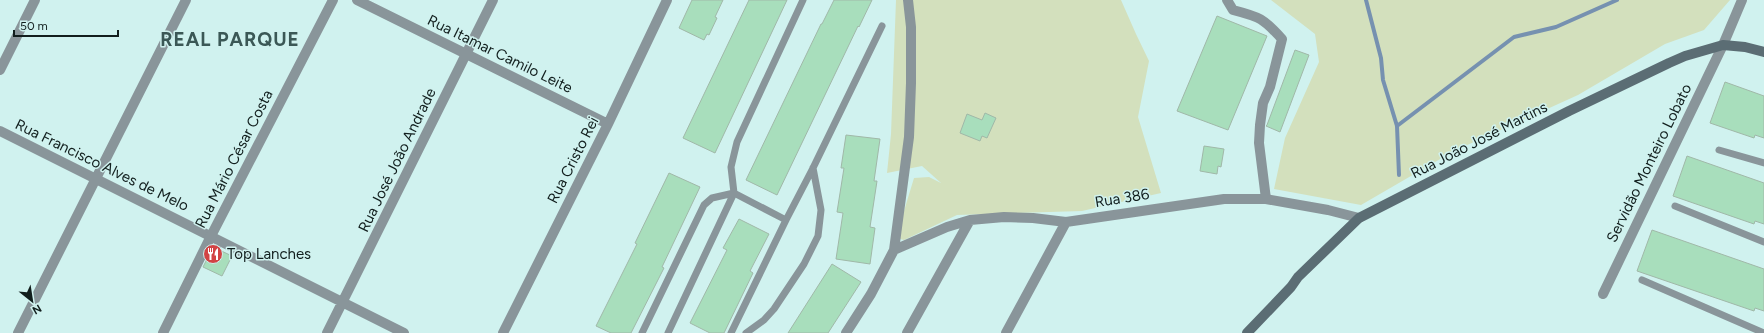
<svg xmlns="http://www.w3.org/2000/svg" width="1764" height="333" viewBox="0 0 1764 333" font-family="Figtree,sans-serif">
	<rect width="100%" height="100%" fill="#d0f2ef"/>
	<path fill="#d3e0bd" d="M896,0H1121L1136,34L1149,61L1138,117L1161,193L1082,211L957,215L904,240L900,239L897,234L914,178L929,177L941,183L922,166L887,173L891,134Z
		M1271,0H1730L1704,30L1665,44L1578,95L1454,151L1361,205L1274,189L1285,138L1319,62L1315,34Z"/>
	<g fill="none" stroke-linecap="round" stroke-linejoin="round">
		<path stroke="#7691b0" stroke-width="4" d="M1366,0L1381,58L1383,80L1397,126L1399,175
			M1397,126L1514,37L1556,27L1617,0"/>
	</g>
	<path fill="#a8debc" stroke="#a0b8a8" d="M692,0H723L715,17L717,18L709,35L707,34L704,40L679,28Z
		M749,0H787L715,153L683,138Z
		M834,0H872L859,27L858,26L777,195L746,180L821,24H822Z
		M1217,16L1267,36L1228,130L1177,111Z
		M1295,50L1309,55L1280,132L1266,126L1267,125Z
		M1725,82L1764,96V138L1755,135L1754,138L1710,123Z
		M985,113L996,118L987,138L982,136L980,141L960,133L967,114L982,120Z
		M846,135L880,139L874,181H877L870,227L875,228L870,264L836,259L843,213L837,212L844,168H841Z
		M1204,146L1224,149L1221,167L1218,166L1217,174L1200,171Z
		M1687,156L1764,183V224L1755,221L1754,224L1673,196Z
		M669,173L700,187L662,267L664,268L631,333H611L596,326L637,244L635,243Z
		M739,219L769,234L750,271L753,273L724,333H710L690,323L727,250L723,248Z
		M1652,230L1764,269V311L1755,308L1754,311L1637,271Z
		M213,247L232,256L222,276L203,267Z
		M832,264L861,282L828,333H788Z"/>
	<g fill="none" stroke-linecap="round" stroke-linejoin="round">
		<path stroke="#89959a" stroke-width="7" d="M803,0L737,142L731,167L734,193L786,220L813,168L882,26
			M1719,150L1764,163
			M1675,206L1764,242
			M1642,280L1764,333
			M642,333L704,205L712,198L734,193
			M668,333L734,193
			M731,333L786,220
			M746,333L764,320L774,309L804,264L818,236L821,210L813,168"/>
		<path stroke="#89959a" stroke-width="10" d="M357,0L608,124
			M1227,0L1233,10C1260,17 1263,18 1282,39L1270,87L1263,103L1260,125L1259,143L1266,199
			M0,70L35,0
			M0,131L404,333
			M894,250L947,227L970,220L1004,217L1033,218L1066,222L1224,199H1266L1328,210L1359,218
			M1603,294L1723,45L1742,0
			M18,333L186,0
			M327,333L493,0
			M503,333L608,124L667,0
			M846,333L871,294L894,250L909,137L911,83V27L908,0
			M907,333L970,220
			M1006,333L1066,222"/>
		<path stroke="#89959a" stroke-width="10" d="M163,333L211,236L333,0"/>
		<path stroke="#5b6d74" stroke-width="10" d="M1247,333L1291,287L1298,277L1359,218L1569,111L1669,63L1685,56L1723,45L1745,47L1764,52"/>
	</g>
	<defs>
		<symbol id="restaurant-disc" viewBox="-11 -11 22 22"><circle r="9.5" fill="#d24344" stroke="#d0f2ef"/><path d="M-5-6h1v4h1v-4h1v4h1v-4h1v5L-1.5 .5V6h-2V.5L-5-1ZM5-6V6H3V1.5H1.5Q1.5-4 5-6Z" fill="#fff"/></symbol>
	</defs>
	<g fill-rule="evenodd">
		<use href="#restaurant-disc" x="202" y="243" width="22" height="22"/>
	</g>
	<g text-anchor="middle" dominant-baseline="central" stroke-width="3" stroke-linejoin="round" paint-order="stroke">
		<g font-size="15" fill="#111e1d" stroke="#d0f2ef">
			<text transform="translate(500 54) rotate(26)">Rua Itamar Camilo Leite</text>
			<text transform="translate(1479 140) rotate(-27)">Rua João José Martins</text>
			<text transform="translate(234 159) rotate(-63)">Rua Mário César Costa</text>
			<text transform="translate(397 160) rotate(-64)">Rua José João Andrade</text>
			<text transform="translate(573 160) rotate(-63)">Rua Cristo Rei</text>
			<text transform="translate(1649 163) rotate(-64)">Servidão Monteiro Lobato</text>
			<text transform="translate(102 165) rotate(26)">Rua Francisco Alves de Melo</text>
			<text transform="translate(1122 198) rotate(-9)">Rua 386</text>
		</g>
		<g font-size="15" fill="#111e1d" stroke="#d0f2ef" text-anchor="start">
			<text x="227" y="254">Top Lanches</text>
		</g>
		<g font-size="19" font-weight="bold" letter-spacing="1" fill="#3b5856" stroke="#d0f2ef">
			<text x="230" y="39">REAL PARQUE</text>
		</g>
	</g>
	<g transform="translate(32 301) rotate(150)" stroke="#d0f2ef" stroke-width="3" paint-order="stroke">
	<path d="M0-3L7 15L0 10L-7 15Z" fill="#111e1d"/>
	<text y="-6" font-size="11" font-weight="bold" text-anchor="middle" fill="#111e1d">N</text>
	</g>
	<path d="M14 30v6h104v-6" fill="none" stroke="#111e1d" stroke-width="2"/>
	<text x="20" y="30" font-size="12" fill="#111e1d" stroke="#d0f2ef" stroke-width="3" paint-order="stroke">50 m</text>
</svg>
